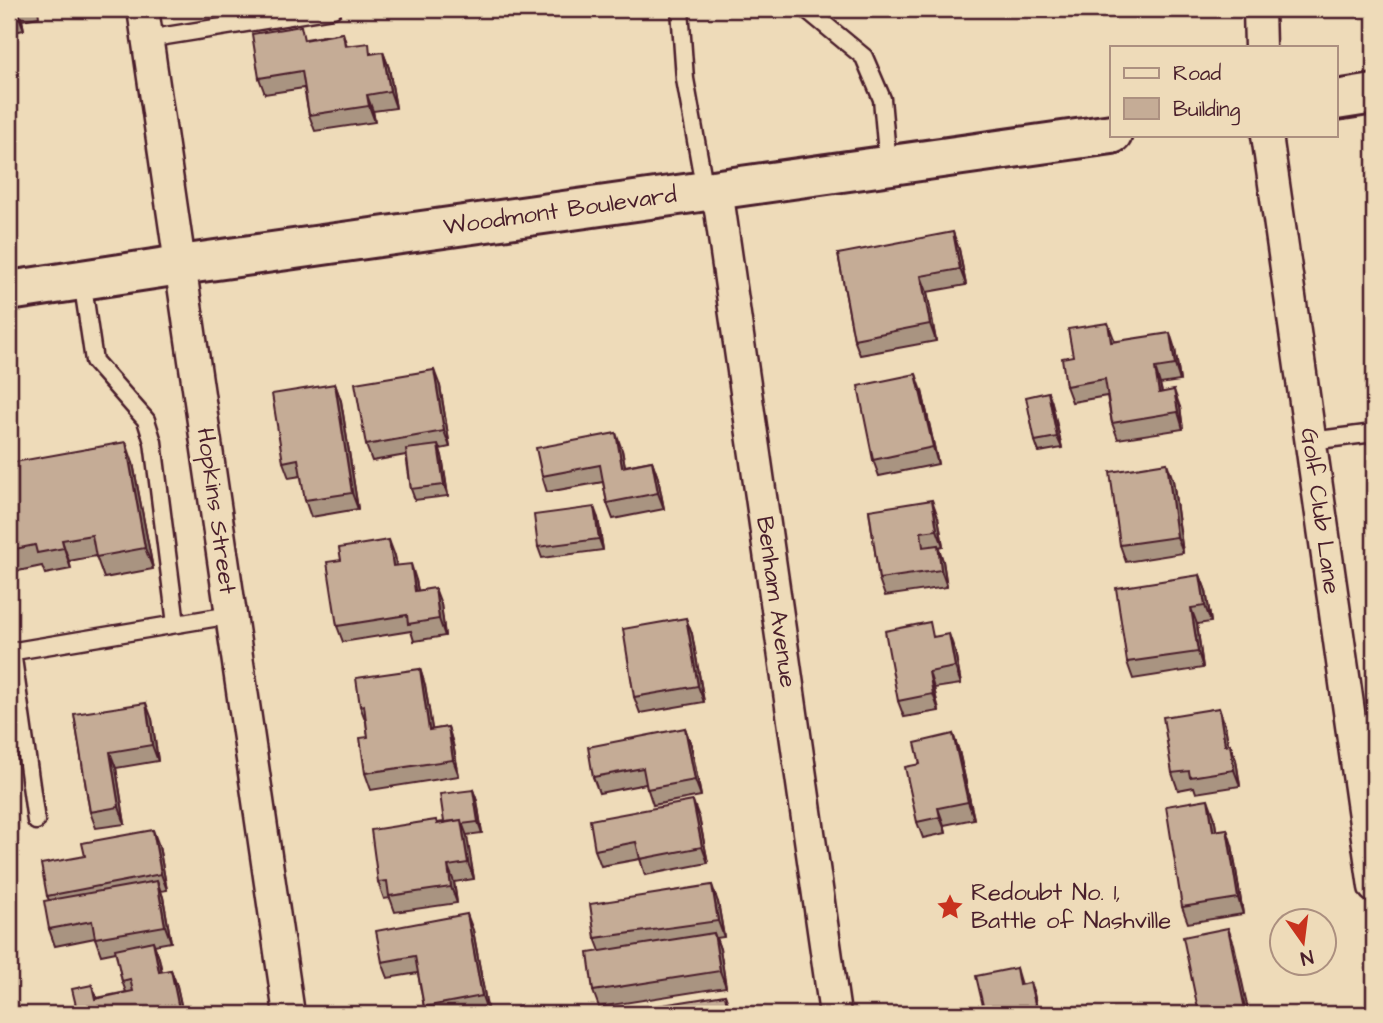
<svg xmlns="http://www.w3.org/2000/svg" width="1383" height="1023" viewBox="0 0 1383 1023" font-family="'Architects Daughter',sans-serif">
	<rect width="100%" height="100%" fill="#eedbb9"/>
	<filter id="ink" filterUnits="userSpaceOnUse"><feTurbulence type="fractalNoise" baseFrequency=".0143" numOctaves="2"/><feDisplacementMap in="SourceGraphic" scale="14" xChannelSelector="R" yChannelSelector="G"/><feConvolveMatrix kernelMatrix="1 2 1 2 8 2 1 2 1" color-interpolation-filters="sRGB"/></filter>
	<g filter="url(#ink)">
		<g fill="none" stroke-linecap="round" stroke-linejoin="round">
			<defs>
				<path id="lane" d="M680,9L685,79L705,191
					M806,9L864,57L882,99L888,165
					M147,39L333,9
					M82,280L94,361L146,420L153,442L176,624
					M1311,441L1374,433
					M12,651L36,821
					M9,652L231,615"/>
				<path id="street" d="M143,9L289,1014
					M1259,9L1260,47
					M1267,135L1374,887
					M717,189L835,1014"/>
				<path id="primary" d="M1336,100L1374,94
					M9,291L180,265L1112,134"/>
			</defs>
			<use href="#lane" stroke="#4a1f2b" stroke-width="21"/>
			<use href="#street" stroke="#4a1f2b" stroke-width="35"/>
			<use href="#primary" stroke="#4a1f2b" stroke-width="44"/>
			<use href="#lane" stroke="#eedbb9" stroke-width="16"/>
			<use href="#street" stroke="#eedbb9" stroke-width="30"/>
			<use href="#primary" stroke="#eedbb9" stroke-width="38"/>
		</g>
		<path fill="#a99481" stroke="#4a1f2b" stroke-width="2" d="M9,9H38L39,17L22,20L24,30L9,33Z
			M343,33L347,46L373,53L383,52L389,68L396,108L373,111L375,122L315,131L309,115L304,88L265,94L259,78L306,39Z
			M959,249L966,285L927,292L936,341L860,355L854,339L838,254Z
			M1114,339V341L1175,349L1180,381L1160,384L1162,392L1180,407L1183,429L1118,439L1112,423L1107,396L1072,402L1066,386L1073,356Z
			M335,384L341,401L358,509L311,517L305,500L301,476L289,478L283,462Z
			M440,386L450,447L440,449L442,456L448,496L415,500L411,489L406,455L372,461L366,445Z
			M922,391L938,464L879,476L873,460Z
			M1052,403L1062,448L1039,452L1035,441Z
			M622,450L625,466L652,461L658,478L664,509L613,519L607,503L603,482L547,492L542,476Z
			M9,463H133L153,569L104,578L96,556L69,561L71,569L45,574L42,566L18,571L12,555L9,556Z
			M1173,480L1183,553L1126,562L1120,545Z
			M869,510L938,517L943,546L938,547L943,561L947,587L885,596L879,579Z
			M598,518L603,550L542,558L538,547Z
			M395,556L397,566L416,580L418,591L441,604L445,636L414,641L411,631L343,642L337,626Z
			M1200,575L1206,591L1211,622L1197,624L1203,668L1133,679L1127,662Z
			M692,634L704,702L640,713L634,697Z
			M935,637L955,651L961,684L934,688L939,711L904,717L898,701Z
			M420,669L425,685L432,730L448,727L453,744L459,776L371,790L365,773L368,737L366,722L360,706Z
			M74,714L152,719L158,761L116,768L125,824L96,828L90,812Z
			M1225,725L1228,744H1230L1236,760L1240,786L1196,793L1194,787L1178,790L1172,773Z
			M685,728L691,745L701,796L653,805L646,784L599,793L593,777Z
			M953,734L959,751L974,819L944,825L946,833L923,838L917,822L920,764Z
			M473,790L477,801L482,833L466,835L474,879L454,882L457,903L395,912L390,898L384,899L378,882L437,823L444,822Z
			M1214,816L1216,830L1232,845L1243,914L1188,923L1182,907Z
			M699,817L708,863L645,875L640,859L601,866L595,850Z
			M159,846L167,890L161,891L163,897L171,942L154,945L159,958L162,972L171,970L177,986L183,1014H78L92,985L97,998L126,992L122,981L116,952L101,955L95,938L55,946L49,929V900L47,896Z
			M718,902L724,937L716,938L720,949L726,987L599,1007L593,991L600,951L595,938Z
			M473,930L488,1013L478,1014H427L424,1007L418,973L388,978L382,962Z
			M1016,968L1021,985L1030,983L1034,994L1038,1014H985Z"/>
		<path fill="#8a7869" stroke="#4a1f2b" stroke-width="2" d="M16,9H18L22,20L24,30Z
			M383,52L389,68L396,108L390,91Z
			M367,95L373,111L375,122L369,106Z
			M953,232L959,249L966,285L960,269Z
			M921,276L927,292L936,341L930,324Z
			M1108,323L1114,339L1117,358L1111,342Z
			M1170,333L1175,349L1180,381L1175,365Z
			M1155,368L1160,384L1165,409L1159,393Z
			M434,370L440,386L450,447L444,431Z
			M916,374L922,391L938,464L933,447Z
			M335,384L341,401L358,509L352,493Z
			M1174,390L1180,407L1183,429L1178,412Z
			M1048,392L1052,403L1062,448L1057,437Z
			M616,433L622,450L628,483L622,467Z
			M126,442L133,463L153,569L145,548Z
			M438,445L442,456L448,496L444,485Z
			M652,461L658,478L664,509L658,493Z
			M1167,463L1173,480L1183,553L1177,537Z
			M932,500L938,517L943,546L937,530Z
			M594,507L598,518L603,550L599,539Z
			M62,540L69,561L71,569L64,548Z
			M389,540L395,556L399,583L393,566Z
			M938,545L943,561L947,587L941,570Z
			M411,564L416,580L421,607L415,591Z
			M1200,575L1206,591L1211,622L1205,606Z
			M435,588L441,604L445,636L439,619Z
			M1191,608L1197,624L1203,668L1198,652Z
			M686,618L692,634L704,702L698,686Z
			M949,634L955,651L961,684L955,667Z
			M420,669L425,685L435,746L429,730Z
			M929,672L934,688L939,711L933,694Z
			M146,703L152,719L158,761L152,745Z
			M1219,708L1225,725L1231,761L1225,745Z
			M448,727L453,744L459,776L453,760Z
			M685,728L691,745L701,796L695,780Z
			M953,734L959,751L974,819L968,802Z
			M1230,744L1236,760L1240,786L1234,770Z
			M110,752L116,768L125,824L119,807Z
			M473,790L477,801L482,833L478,822Z
			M1208,799L1214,816L1219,847L1213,831Z
			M693,801L699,817L708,863L702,847Z
			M938,808L944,825L946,833L940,817Z
			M461,820L467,836L474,879L468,863Z
			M1227,829L1232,845L1243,914L1238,898Z
			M153,830L159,846L167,890L161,874Z
			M448,866L454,882L457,903L451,887Z
			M157,881L163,897L171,942L165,926Z
			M712,885L718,902L724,937L718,921Z
			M467,914L473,930L488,1013L482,996Z
			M1228,928L1234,944L1249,1014H1246Z
			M714,933L720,949L726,987L720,971Z
			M153,941L159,958L165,988L159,972Z
			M171,970L177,986L183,1014H180Z
			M1030,983L1034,994L1038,1014L1036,1008Z
			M725,995L731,1011L732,1014H729Z"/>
		<path fill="#c5ac96" stroke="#4a1f2b" stroke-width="2" d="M301,26L304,40L343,33L345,46L369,43L370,54L383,52L390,91L367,95L369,106L309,115L302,71L259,78L252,34Z
			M953,232L960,269L921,276L930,324L854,339L838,254Z
			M1108,323L1111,342L1170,333L1175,365L1155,368L1159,393L1174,390L1178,412L1112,423L1105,379L1066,386L1062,358L1073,356L1068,329Z
			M434,370L444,431L366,445L355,383Z
			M916,374L933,447L873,460L858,386Z
			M335,384L352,493L305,500L298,459L283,462L272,394Z
			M1048,392L1057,437L1035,441L1026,397Z
			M616,433L622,467L652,461L658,493L607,503L600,465L542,476L536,448Z
			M126,442L145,548L96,557L92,535L62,540L64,548L37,553L35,545L10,550L9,542V463Z
			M438,445L444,485L411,489L406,449Z
			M1167,463L1177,537L1120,545L1110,472Z
			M932,500L937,530L921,532L923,547L938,545L941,570L879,579L869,510Z
			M594,507L599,539L538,547L534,515Z
			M389,540L393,566L411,564L415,591L435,588L439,619L408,624L407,615L337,626L327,562L341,560L339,548Z
			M1200,575L1205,606L1191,608L1198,652L1127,662L1116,588Z
			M686,618L698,686L634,697L623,629Z
			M930,622L933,637L949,634L955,667L929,672L933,694L898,701L885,631Z
			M420,669L429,730L448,727L453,760L365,773L360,738L368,737L364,705L360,706L356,678Z
			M146,703L152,745L110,752L119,807L90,812L74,714Z
			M1219,708L1225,745L1230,744L1234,770L1190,777L1189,771L1172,773L1163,717Z
			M685,728L695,780L647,789L643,768L593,777L588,747Z
			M953,734L968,802L938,808L940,817L917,822L905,767L920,764L915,743Z
			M473,790L478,822L462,824L461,820L444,822L440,794Z
			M1208,799L1213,831L1227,829L1238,898L1182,907L1166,806Z
			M693,801L702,847L640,859L636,842L595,850L590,820Z
			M436,820L437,824L461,820L468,863L448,866L451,887L389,896L387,881L378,882L371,830Z
			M153,830L161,874L47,896L41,864L85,856L82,843Z
			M157,881L165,926L95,938L92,921L49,929L44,901Z
			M712,885L718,921L595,938L590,904Z
			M467,914L482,996L424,1007L415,956L382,962L376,931Z
			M1228,928L1246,1014H1199L1183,937Z
			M714,933L720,971L593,991L588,953Z
			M153,941L159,972L171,970L180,1014H78L72,989L92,985L95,999L133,991L130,979L122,981L115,949Z
			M1016,968L1019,985L1030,983L1036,1008L1023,1011L1024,1014H985L976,976Z
			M725,995L729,1014H612V1013Z"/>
	</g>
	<defs>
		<symbol id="sight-bare" viewBox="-9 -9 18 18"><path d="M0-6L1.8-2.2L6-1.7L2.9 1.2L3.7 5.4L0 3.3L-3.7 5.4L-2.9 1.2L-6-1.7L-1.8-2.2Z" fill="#c8321e" stroke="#eedbb9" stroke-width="2.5" paint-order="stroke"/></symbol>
	</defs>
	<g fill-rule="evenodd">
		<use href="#sight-bare" x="931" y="888" width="38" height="38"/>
	</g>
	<g text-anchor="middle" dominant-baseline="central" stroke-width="6" stroke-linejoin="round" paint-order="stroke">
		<g font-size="24" fill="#4a1f2b" stroke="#eedbb9">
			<text transform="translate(560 211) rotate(-8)">Woodmont Boulevard</text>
			<text transform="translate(216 511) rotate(82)">Hopkins Street</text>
			<text transform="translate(1320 511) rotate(82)">Golf Club Lane</text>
			<text transform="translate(776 602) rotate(82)">Benham Avenue</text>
		</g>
		<g font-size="24" fill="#4a1f2b" stroke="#eedbb9" text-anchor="start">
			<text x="971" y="893">Redoubt No. 1,<tspan x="971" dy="28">Battle of Nashville</tspan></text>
		</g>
	</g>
	<rect width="1383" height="1023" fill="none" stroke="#eedbb9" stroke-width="35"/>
	<rect x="18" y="18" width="1348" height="988" fill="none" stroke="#4a1f2b" stroke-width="2.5" filter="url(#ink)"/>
	<rect x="1110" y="46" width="228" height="91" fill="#eedbb9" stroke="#ac9080" stroke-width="2"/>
	<rect x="1124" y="68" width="35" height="10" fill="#eedbb9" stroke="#ac9080" stroke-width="2"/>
	<text x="1173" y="80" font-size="21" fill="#4a1f2b">Road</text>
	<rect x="1124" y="98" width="35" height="21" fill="#c5ac96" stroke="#ac9080" stroke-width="2"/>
	<text x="1173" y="116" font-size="21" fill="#4a1f2b">Building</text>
	<g transform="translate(1303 942) rotate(166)"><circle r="33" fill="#eedbb9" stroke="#ac9080" stroke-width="2"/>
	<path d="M0-5L12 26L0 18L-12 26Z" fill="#c8321e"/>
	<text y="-10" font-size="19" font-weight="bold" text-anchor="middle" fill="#4a1f2b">N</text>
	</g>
</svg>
